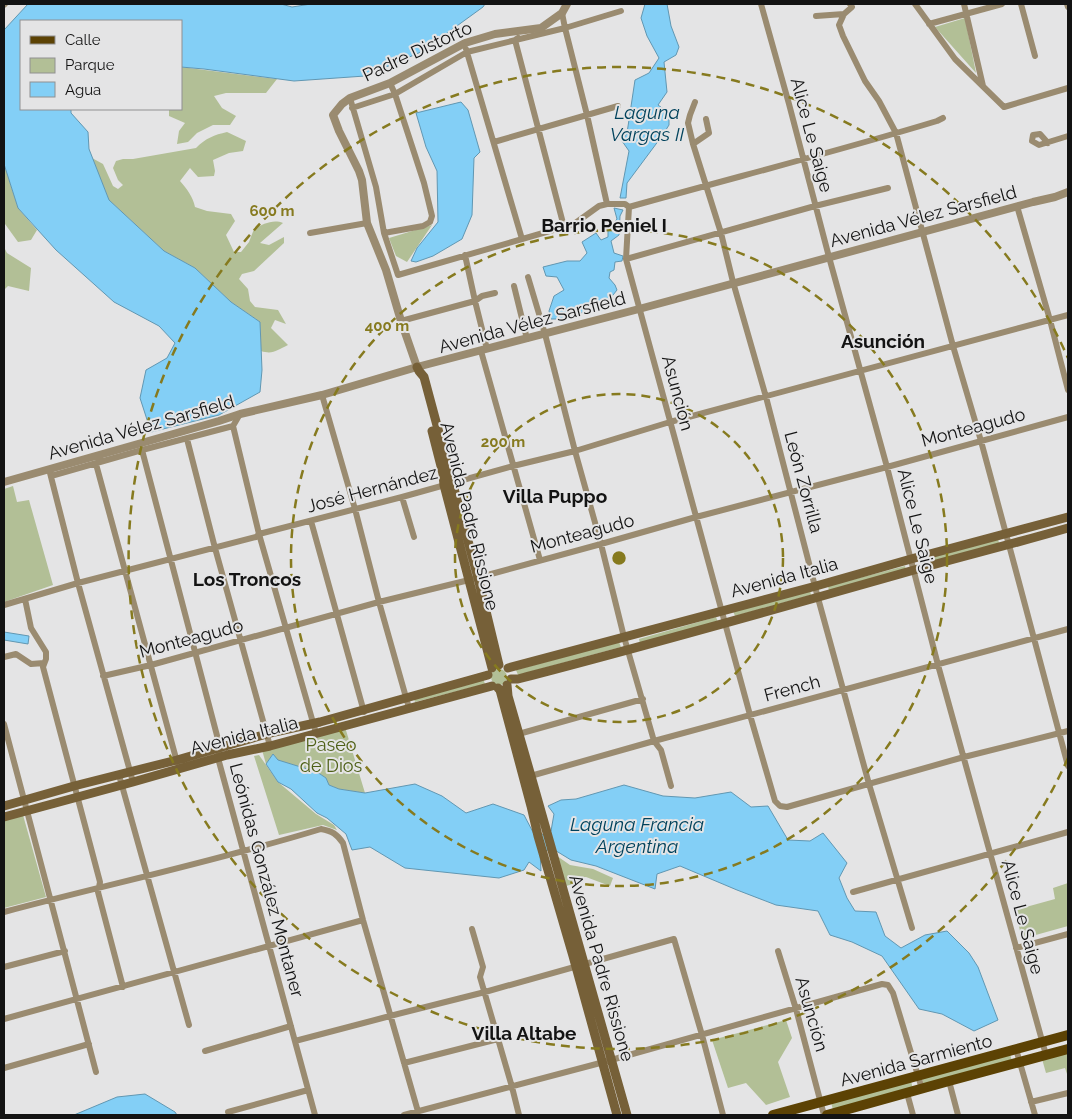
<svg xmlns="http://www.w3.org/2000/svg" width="1072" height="1119" viewBox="0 0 1072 1119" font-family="Raleway,sans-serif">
	<rect width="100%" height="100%" fill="#e4e4e5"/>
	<path fill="#b2bf96" d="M965,18L976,73L935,27Z
		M181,67L277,79L266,93H226L214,96L222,108L236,116L230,125H213L197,133L188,142L177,144L179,131L185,123L169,116V109H181Z
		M227,132L246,141L243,151L229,153L213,160L215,171L214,176L198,177L190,168L180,181C187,189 193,197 195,207L207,211L231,214L235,221L226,235L234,252H241L249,242L254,229C263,224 273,219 283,223L260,243L269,245L284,237V243L254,271L242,274L239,279L248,289L250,301L255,307L278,310L286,324L275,320L271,328L288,345C277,350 273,355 261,351L260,322L231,302L195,268L164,251L109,200L92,158L103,164L113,186L118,189L123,185L118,180L113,168L116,161L123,159H133L196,148C206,138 214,135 227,132Z
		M4,164L18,208L37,230L31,240L18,242L5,224L4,225Z
		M432,225L407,262L396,256L389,238Z
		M4,247L7,253L31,268L29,291L8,286L4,290Z
		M13,486L17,502L29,500L53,585L4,602V489Z
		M998,539L999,543L923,564L922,560Z
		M905,566L906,570L829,591L828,586Z
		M810,590L811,595L735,616L733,611Z
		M716,617L718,622L640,644L639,639Z
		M619,642L621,647L518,675L516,670Z
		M491 677a8 8 0 1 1 16 0a8 8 0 1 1-16 0Z
		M483,678L485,684L415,702L414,699Z
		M345,727L365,793L339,789L329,785L326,778L317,772L277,760L273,754L266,764L262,750Z
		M259,755L278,782L316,814L334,825L337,830L323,825L279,835L254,756Z
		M23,815L46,897L4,908V820Z
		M557,856L570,865L593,869L613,878L610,886L586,877L576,878L573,884L566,886Z
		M1068,883V926L1025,938L1021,935L1015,910L1055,899L1053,888Z
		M786,1020L792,1038L778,1062L790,1097L766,1105L746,1083L728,1088L712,1040Z
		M1068,1051V1077L1065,1068L1046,1073L1042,1059Z
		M1010,1054L1012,1061L923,1085L922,1078Z
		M911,1081L913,1089L833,1110L831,1102Z"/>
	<path fill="#83cff6" stroke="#6197b2" d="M28,4H281L292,7L311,4H485L483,7L421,52L365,76L294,81L204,69L181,67V21H21V109H71V113L88,132L89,149L109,200L164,251L195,268L231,302L260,322L262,370L260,392L219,415L151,432L140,398L146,370L167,358L175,343L159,326L114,302L56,250L18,208L4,164V30Z
		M645,4H667L671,26L679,47L676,55L664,62L667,92L658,105L669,113V125L662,136L627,183L626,198H620L629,151L622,141L627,133L635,80L649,73L659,58L647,36L641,18Z
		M461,102L468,110L480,152L474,158L472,215L462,239L433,256L416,262L411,261L417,248L438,222L437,171L426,147L416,113Z
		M614,208L623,210L620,216L619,235L611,241L614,253L623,256L622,261L615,262L614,270L610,272L609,278L615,285L617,290L605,305L575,315L558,319H551L549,311L554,296L564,290L557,277L546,276L543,267L567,261H580L587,253L582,242L596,233L601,240L608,237V231L617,219Z
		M4,632L29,636L28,644L4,640Z
		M273,754L278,760L317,772L326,778L329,785L339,789L365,793L415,784L442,796L466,813L493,804L524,815L535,836H538L551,831L554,814L548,806L561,800L576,799L624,785L663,796L695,798L731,792L751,807L768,806L788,840L810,841L823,833L847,863L839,878L847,898L855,911L876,912L885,936L901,948L925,935L947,931L969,953L978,967L998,1020L974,1031L942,1014L919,1009L882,956L852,942L830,935L818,911L776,905L737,890L680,866L657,874L655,889L596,866L571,860L553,849L540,852L541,871L529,862L524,870L499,878L405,868L370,847L352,850L346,834L327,818L317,813L291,789L278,782L266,764Z
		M145,1094L175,1112L177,1115H74L117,1097Z"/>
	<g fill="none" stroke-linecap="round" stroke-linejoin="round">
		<path stroke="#9a8b70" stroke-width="6" d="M761,4L789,104L829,257L887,467L938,665L1046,1055
			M850,4L852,7L844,14L839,25L843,36L865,81L879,101L896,133L953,346L981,441L1009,545L1068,766
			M915,4L955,59L1004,107L1068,88
			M964,4L983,86
			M1021,4L1035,56
			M1067,4L1068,7
			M4,5L5,4
			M562,13L565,28L587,115L607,204
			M816,16L844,14
			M929,24L1002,4
			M518,38L515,40L564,227
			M466,49L522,239
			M350,98L376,187L384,233L398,275L574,224L599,206L607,204H625L629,207
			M695,102L690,115L688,123L693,144L721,233L733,282L766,397L818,598L869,784L912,928
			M352,108L395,94L467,52L565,28L621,11
			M494,142L618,106
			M1048,143L1040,134L1033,135L1032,141L1039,145L1068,136
			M693,144L709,133L706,119
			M1017,206L1050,320L1068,390
			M629,207L626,259L750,715L775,801L780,806L787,807L964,757L1068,731
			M629,207C732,178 835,152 937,121L943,118
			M310,233L367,223
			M384,233L423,226L430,222L432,216L424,183L395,94L390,83
			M465,255L475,301L487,349
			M626,259L815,206L888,188
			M528,277L545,334L575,451L601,544L624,637L654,741L661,750L671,786
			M514,286L527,339
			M401,321L475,301L482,296L495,293
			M481,351L540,560
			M322,395L355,509L379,602L409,708
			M240,414L233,426L259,534L316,733
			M187,439L215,548L270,746
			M142,450L220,747L218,758L315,1115
			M100,455V459L96,464L177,762
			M49,469L78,583L133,782
			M51,476L142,450L233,426
			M402,497L414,537
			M311,521L364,712
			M25,599L31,628L46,652V659L43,667L100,882L98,892L123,987
			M4,605L78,583L256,537L259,534L402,497L513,466L575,451L670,422L1068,315
			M4,657L16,654L31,664L44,663
			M103,676L151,665L379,602L469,580L601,544L696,517L887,467L1068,417
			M4,724L96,1072
			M515,735L643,699
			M119,775L189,1025
			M527,777L654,741L1068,629
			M853,892L1068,832
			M4,912C109,884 217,861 321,829C332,831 337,834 343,843L363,920L419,1115
			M472,929L483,967L480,977L512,1087L519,1115
			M1016,948L1068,934
			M778,951L796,1009L824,1115
			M4,967L65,951
			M4,1019L363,920
			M295,1041L390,1016L485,992L674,939L702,1035L723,1115
			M1016,1049L1035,1115
			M205,1051L291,1026
			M404,1063L498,1039
			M4,1068L89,1044
			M949,1081L958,1115
			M907,1093L913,1115
			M1031,1102L1068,1093
			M228,1112L308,1090
			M404,1115L604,1062L882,984L888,985L893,993L922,1089"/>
		<path stroke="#9a8b70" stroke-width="8" d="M417,367L401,321L386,270L367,223L362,180L359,171L339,131L333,115L342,104L350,98L390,83L465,43L495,34L541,28L562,13L567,4
			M4,482L219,421L240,414L322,395L417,367L639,309L1033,202L1055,197L1068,192"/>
		<path stroke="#766038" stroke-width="9" d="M417,367L419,371L424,377L478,578L499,665
			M432,431L443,474L444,485L492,668
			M508,668L816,586L911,559L1068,517
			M511,679H518C646,646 773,610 900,574C956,558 1013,544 1068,528
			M507,685L508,696L531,776L627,1115
			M498,688L500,690L531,806L538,836L573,956L617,1115
			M4,806L74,786L177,760L270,733L320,722L488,675
			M4,817L133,782L227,755L270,746L492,686"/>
		<path stroke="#5c4204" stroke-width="10" d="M773,1115L1068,1035
			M827,1115L949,1081L1068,1049"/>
	</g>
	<g fill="none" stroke="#867a1f" stroke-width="2.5" stroke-dasharray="9 6">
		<circle cx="619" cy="558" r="164"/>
		<circle cx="619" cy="558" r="328"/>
		<path d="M1068 758A491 491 0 1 1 1068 358"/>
	</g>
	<g text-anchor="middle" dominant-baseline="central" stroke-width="4" stroke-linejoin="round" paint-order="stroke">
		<g font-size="18" fill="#131313" stroke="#e4e4e5">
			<text transform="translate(417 51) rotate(-25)">Padre Distorto</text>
			<text transform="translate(812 135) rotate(75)">Alice Le Saige</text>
			<text transform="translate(923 216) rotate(-15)">Avenida Vélez Sarsfield</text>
			<text transform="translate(532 322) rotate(-15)">Avenida Vélez Sarsfield</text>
			<text transform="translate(678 393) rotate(75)">Asunción</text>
			<text transform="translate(141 427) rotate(-16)">Avenida Vélez Sarsfield</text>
			<text transform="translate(973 427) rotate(-15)">Monteagudo</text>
			<text transform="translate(804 482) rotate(75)">León Zorrilla</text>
			<text transform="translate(372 489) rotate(-15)">José Hernández</text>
			<text transform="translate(470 516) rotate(76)">Avenida Padre Rissione</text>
			<text transform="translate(918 526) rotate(76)">Alice Le Saige</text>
			<text transform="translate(582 533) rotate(-15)">Monteagudo</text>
			<text transform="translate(784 577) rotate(-15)">Avenida Italia</text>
			<text transform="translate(191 638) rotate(-15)">Monteagudo</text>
			<text transform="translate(792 688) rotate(-15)">French</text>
			<text transform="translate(244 735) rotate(-14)">Avenida Italia</text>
			<text transform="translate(267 880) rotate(75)">Leónidas González Montaner</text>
			<text transform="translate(1023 917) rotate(75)">Alice Le Saige</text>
			<text transform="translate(602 968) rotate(74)">Avenida Padre Rissione</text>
			<text transform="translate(812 1014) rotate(74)">Asunción</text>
			<text transform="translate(916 1060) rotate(-15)">Avenida Sarmiento</text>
		</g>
		<g font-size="18" fill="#4e6017" stroke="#e4e4e5">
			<text x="331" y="744">Paseo<tspan x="331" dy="21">de Dios</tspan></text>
		</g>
		<g font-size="19" font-style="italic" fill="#00425c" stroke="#e4e4e5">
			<text x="647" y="112">Laguna<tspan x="647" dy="22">Vargas II</tspan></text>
			<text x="637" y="824">Laguna Francia<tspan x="637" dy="22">Argentina</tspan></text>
		</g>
		<g font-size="19" font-weight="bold" fill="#131313" stroke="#e4e4e5">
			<text x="604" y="225">Barrio Peniel I</text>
			<text x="883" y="341">Asunción</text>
			<text x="555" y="496">Villa Puppo</text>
			<text x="247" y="579">Los Troncos</text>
			<text x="524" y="1033">Villa Altabe</text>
		</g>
	</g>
	<circle cx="619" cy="558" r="8" fill="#867a1f" stroke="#e4e4e5" stroke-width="2.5"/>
	<g font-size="15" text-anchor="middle" font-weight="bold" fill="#867a1f" stroke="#e4e4e5" stroke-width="4" stroke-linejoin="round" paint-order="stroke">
		<text x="272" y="216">600 m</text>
		<text x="387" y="331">400 m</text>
		<text x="503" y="447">200 m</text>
	</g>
	<rect width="1072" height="1119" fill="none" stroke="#131313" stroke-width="10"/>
	<rect x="20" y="20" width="162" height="90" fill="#e4e4e5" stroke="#909091"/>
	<rect x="30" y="36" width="25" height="8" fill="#5c4204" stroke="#909091"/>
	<text x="65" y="45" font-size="15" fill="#131313">Calle</text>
	<rect x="30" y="58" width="25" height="15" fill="#b2bf96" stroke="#909091"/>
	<text x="65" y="70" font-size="15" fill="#131313">Parque</text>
	<rect x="30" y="82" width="25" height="15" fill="#83cff6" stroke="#909091"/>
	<text x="65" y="95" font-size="15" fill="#131313">Agua</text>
</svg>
